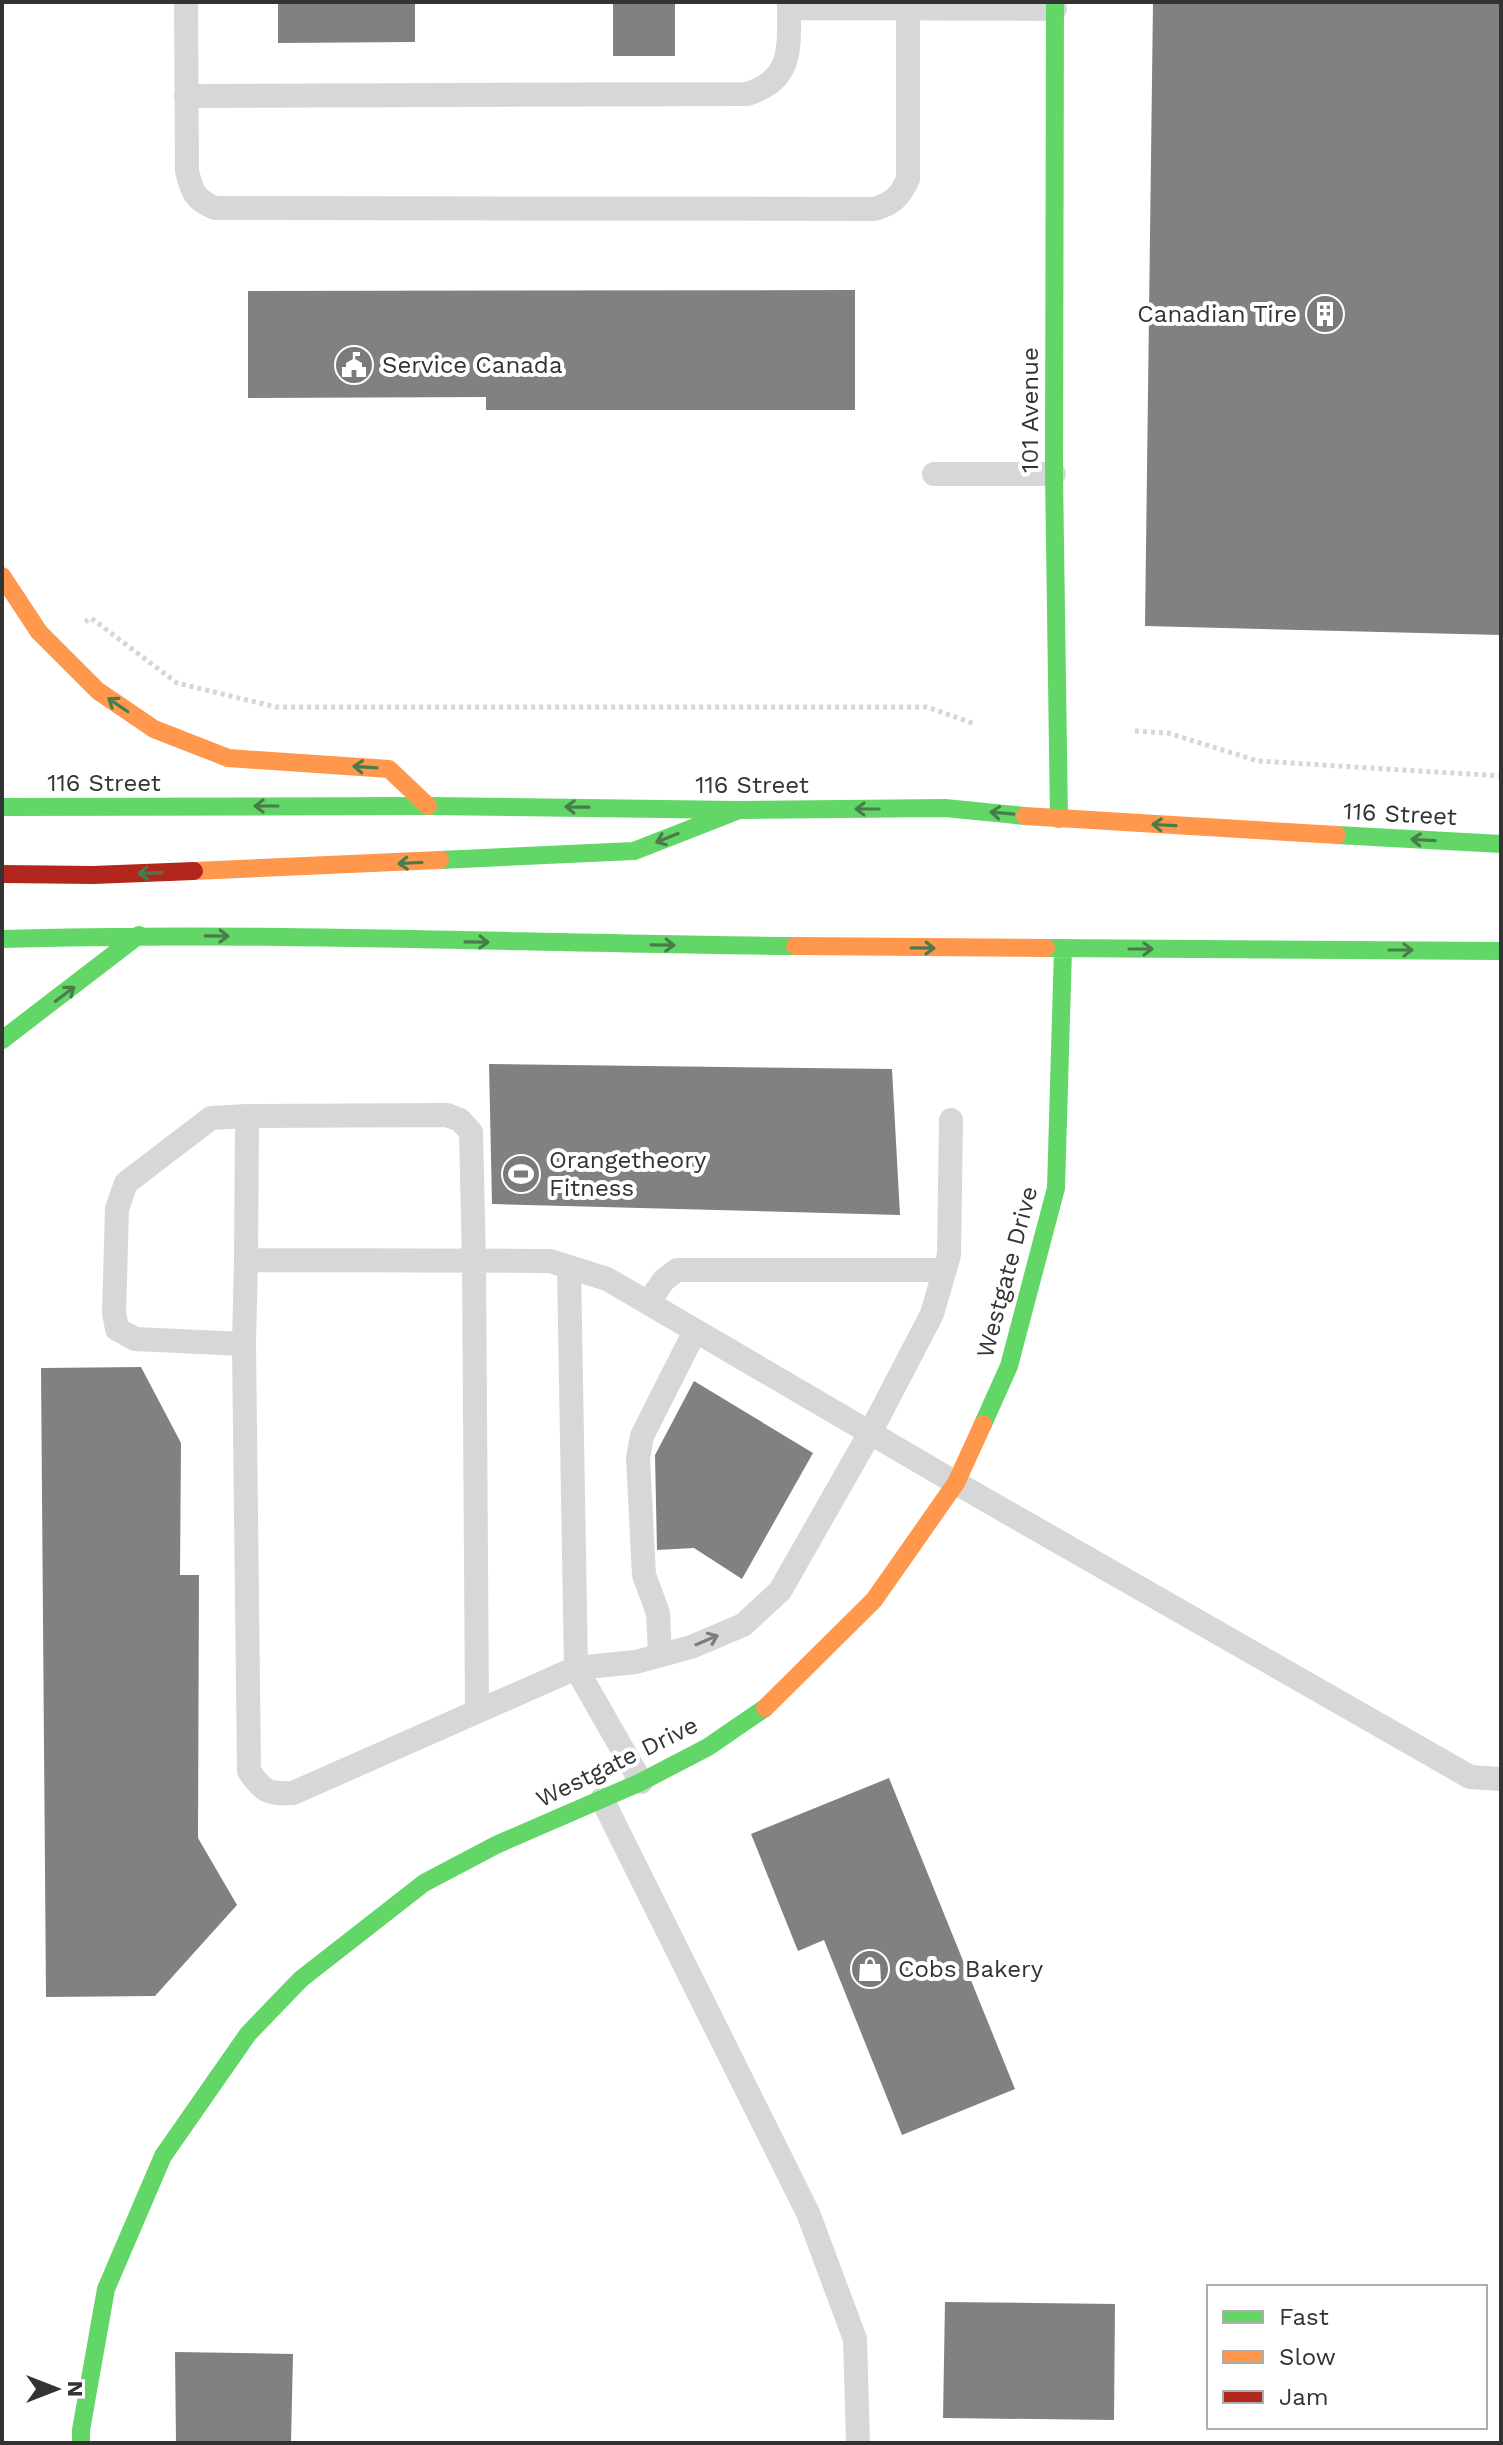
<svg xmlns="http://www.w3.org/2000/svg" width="1503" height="2445" viewBox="0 0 1503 2445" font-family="'Work Sans',sans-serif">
	<rect width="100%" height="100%" fill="#fff"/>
	<path fill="#818181" d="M278,2H415V42L278,43Z
		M613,2H675V56H613Z
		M1153,2H1501V635L1145,626Z
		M855,290V410H486V397L248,398V291Z
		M489,1064L892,1069L900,1215L492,1204Z
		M141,1367L181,1443L180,1575H199L198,1838L237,1905L155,1996L46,1997L41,1368Z
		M694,1381L813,1453L742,1579L694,1548L657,1550L655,1455Z
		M889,1778L1015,2089L902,2135L824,1940L798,1951L751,1834Z
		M945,2302L1115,2304L1114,2420L943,2418Z
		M175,2352L293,2354L291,2443H176Z"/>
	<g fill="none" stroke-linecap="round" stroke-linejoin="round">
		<path stroke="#d6d6d6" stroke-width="5" stroke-dasharray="4 4" stroke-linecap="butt" d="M85,622L91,618L177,683L276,707H927L975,724
			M1135,731L1168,733L1258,761L1501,776"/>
		<path stroke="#d7d7d7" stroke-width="24" d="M186,2L187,171C192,192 195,200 215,208L874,209C892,204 900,197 908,179V9
			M789,2V8L1055,9
			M186,96L747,94C793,80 789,48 789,8
			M934,474H1054
			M247,1116L447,1115L460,1120L471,1132L474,1261L477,1711
			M246,1260L244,1344L135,1339L117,1329L114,1313L117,1209L126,1183L211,1118L247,1116L246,1260L550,1261L607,1279L956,1483L1470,1777L1501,1779
			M569,1267L576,1668L636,1662L691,1647L743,1625L780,1591L870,1433L932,1314L949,1255L951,1120
			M648,1303L664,1280L677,1270H945
			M244,1344L249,1771C263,1792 268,1794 293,1793L576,1668L641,1782
			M660,1655L658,1613L644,1575L638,1458L642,1436L695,1331
			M602,1799L808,2213L855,2339L858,2443"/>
		<path stroke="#63d668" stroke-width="18" d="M1055,2L1054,474L1059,819
			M2,807L428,806L739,810L945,808L1025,816
			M1337,835L1501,844
			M440,860L634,851L739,810
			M2,939C266,931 531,944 795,946
			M1046,948L1501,951
			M2,1040L139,935
			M983,1424L1009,1366L1056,1188L1063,949
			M81,2443V2430L106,2289L163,2156L248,2034L301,1979L424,1883L496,1845L641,1782L708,1747L765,1708"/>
		<path stroke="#ff974d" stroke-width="18" d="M2,576L39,632L98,691L154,729L228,758L389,769L428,806
			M1025,816L1337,835
			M194,871L440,860
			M795,946L1046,948
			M765,1708L874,1600L956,1483L983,1424"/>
		<path stroke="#b3261e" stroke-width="18" d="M2,874L93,875L194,871"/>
	</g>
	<defs><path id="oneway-shaft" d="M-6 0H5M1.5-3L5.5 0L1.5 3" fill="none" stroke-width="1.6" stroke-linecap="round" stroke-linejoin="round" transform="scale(2)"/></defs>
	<g stroke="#497c4b">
		<use href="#oneway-shaft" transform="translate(118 705) rotate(-146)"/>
		<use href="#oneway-shaft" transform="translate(365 767) rotate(-176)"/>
		<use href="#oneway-shaft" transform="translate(266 806) rotate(180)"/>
		<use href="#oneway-shaft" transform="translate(577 807) rotate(-179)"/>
		<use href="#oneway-shaft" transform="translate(867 809) rotate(180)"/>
		<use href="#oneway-shaft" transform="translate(1002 813) rotate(-175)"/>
		<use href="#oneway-shaft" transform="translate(1164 825) rotate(-177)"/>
		<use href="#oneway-shaft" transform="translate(667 838) rotate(158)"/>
		<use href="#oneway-shaft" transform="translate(1423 840) rotate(-177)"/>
		<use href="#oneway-shaft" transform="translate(410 863) rotate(177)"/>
		<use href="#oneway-shaft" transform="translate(150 873) rotate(178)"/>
		<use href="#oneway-shaft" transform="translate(217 936) rotate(1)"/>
		<use href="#oneway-shaft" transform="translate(477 942) rotate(1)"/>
		<use href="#oneway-shaft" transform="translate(663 945) rotate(1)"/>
		<use href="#oneway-shaft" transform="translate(923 948) rotate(1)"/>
		<use href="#oneway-shaft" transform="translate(1141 949)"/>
		<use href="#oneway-shaft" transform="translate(1401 950)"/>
		<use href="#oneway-shaft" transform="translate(65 994) rotate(-37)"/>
	</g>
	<use stroke="#7d7d7d" href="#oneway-shaft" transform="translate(707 1640) rotate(-23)"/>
	<defs>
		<symbol id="building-disc" viewBox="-11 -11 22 22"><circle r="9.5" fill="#7a7a7a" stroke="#fff"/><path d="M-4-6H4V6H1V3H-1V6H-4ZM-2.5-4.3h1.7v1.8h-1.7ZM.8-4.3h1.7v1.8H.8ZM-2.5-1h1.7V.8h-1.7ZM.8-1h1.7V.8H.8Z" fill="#fff"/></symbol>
		<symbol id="civic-disc" viewBox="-11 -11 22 22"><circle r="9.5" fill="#7a7a7a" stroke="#fff"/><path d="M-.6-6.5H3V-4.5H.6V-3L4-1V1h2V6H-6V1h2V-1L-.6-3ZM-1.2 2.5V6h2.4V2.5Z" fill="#fff"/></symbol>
		<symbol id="stadium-disc" viewBox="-11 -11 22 22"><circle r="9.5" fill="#7a7a7a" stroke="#fff"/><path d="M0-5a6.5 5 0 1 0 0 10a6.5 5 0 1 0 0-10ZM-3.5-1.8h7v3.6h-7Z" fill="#fff"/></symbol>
		<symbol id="shop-disc" viewBox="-11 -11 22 22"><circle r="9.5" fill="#7a7a7a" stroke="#fff"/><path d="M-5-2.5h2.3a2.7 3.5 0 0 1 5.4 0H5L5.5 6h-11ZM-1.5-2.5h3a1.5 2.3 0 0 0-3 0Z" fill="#fff"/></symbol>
	</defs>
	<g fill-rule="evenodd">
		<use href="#building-disc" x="1303" y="292" width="44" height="44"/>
		<use href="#civic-disc" x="332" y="343" width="44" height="44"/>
		<use href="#stadium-disc" x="499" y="1152" width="44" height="44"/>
		<use href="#shop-disc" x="848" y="1947" width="44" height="44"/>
	</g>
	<g text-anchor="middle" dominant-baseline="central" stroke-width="8" stroke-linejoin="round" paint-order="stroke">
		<g font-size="24" fill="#333" stroke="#fff" text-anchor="start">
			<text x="1297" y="314" text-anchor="end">Canadian Tire</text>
			<text x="382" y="365">Service Canada</text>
			<text x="549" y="1160">Orangetheory<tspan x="549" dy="28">Fitness</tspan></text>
			<text x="898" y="1969">Cobs Bakery</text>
		</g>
		<g font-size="24" fill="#333" stroke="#fff">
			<text transform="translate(1030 410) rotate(-90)">101 Avenue</text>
			<text x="104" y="783">116 Street</text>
			<text x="752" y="785">116 Street</text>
			<text transform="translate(1400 814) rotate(3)">116 Street</text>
			<text transform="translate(1007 1272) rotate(-75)">Westgate Drive</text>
			<text transform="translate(617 1762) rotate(-26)">Westgate Drive</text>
		</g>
	</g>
	<rect width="1503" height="2445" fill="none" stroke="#333333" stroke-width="8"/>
	<rect x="1207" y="2285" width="280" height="144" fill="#ffffff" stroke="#adadad" stroke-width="2"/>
	<rect x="1223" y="2311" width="40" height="12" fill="#63d668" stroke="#adadad" stroke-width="2"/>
	<text x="1279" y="2325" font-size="24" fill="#333333">Fast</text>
	<rect x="1223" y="2351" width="40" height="12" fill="#ff974d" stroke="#adadad" stroke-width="2"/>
	<text x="1279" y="2365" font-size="24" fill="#333333">Slow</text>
	<rect x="1223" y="2391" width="40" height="12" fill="#b3261e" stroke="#adadad" stroke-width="2"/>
	<text x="1279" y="2405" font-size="24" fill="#333333">Jam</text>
	<g transform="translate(56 2389) rotate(90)" stroke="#ffffff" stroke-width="6" paint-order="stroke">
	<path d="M0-6L14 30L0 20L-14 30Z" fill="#333333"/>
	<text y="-12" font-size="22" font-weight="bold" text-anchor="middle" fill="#333333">N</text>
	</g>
</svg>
